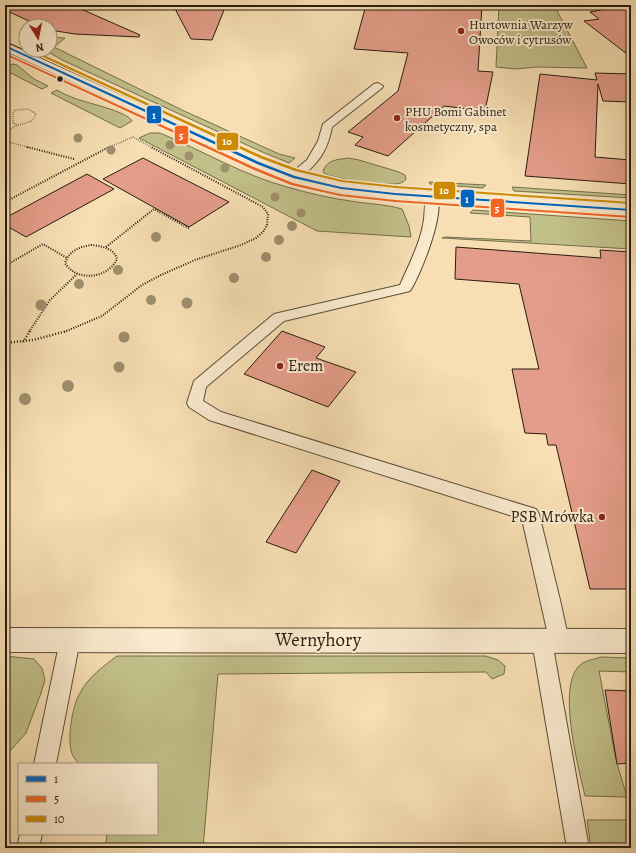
<svg xmlns="http://www.w3.org/2000/svg" width="636" height="853" viewBox="0 0 636 853" font-family="Alegreya,serif">
	<rect width="100%" height="100%" fill="#f7dfb3"/>
	<filter id="stains"><feTurbulence type="fractalNoise" baseFrequency=".005" numOctaves="4"/><feColorMatrix values="0 0 0 0 .2 0 0 0 0 .09 0 0 0 0 .02 0 0 0 .5 -.17"/></filter>
	<radialGradient id="worn" r=".72"><stop offset=".6" stop-color="#630" stop-opacity="0"/><stop offset="1" stop-color="#630" stop-opacity=".3"/></radialGradient>
	<path fill="#c2c089" stroke="#746e4c" d="M499,5H554L587,68L536,67L516,69L496,67Z
		M50,37L65,38L54,47L182,110L279,154L295,158L289,163L260,151L62,60L45,50H50Z
		M13,64L17,65L34,79L48,86L42,89L5,70V67Z
		M57,90C62,93 68,96 74,98C86,103 127,111 132,121L120,128L51,93Z
		M150,133H160C203,151 243,175 287,187C308,193 329,198 350,201C367,204 385,204 402,209L409,226L411,237L317,231L139,138Z
		M348,158L359,160L399,172L405,175L406,179C404,182 400,184 395,184C384,185 333,179 324,173L323,171C328,159 337,160 348,158Z
		M429,182L486,185L483,188L430,184Z
		M512,187L631,195V198L514,191Z
		M473,210L631,221V249L442,238L445,237L531,241L530,217L470,213Z
		M5,656L34,659L42,668L45,680L41,693L26,733L10,751L5,752Z
		M117,656H486L498,660L505,666L504,674L492,679L486,672L218,674L203,848H105L107,834H157V764H79C77,762 75,759 73,756C66,742 72,706 80,693C88,677 104,666 117,656Z
		M601,657L631,658V672L599,671L616,760L627,797L585,796C579,769 554,679 583,663C588,660 595,659 601,657Z
		M587,820H631V848H591Z"/>
	<path fill="#e49d8a" stroke="#261d10" d="M5,5H72L140,35L139,37L75,34L50,30V26H40L5,10Z
		M173,5H226L212,40L191,39Z
		M366,5H482L478,71L493,72L485,111L444,106L388,156L355,145L363,137L348,132L398,91L408,53L354,49Z
		M627,5H631V57L584,21L599,19L590,12Z
		M595,73L631,74V102L603,101L598,84L595,157L631,160V184L525,176L540,74L597,80Z
		M143,158L229,202L189,227L103,179Z
		M87,174L114,189L26,237L5,225V218Z
		M456,247L601,258L600,250L631,252V589H590L556,445H548L546,434L525,433L512,369H539L519,284L455,279Z
		M282,331L325,347L316,358L356,372L328,407L244,374Z
		M312,470L340,481L296,553L266,542Z
		M605,690L631,691V763L617,764Z"/>
	<g fill="none" stroke-linecap="round" stroke-linejoin="round">
		<defs>
			<path id="lane" d="M378,83L383,86L382,88L332,127C327,153 318,163 298,180H290L288,177L290,174L307,160L318,141L323,124L374,84Z
				M432,193L436,194C447,210 420,276 410,291L284,321L206,387L203,401L221,412L536,509L539,514L560,600L569,641L566,647L559,650L553,647L589,848H567L532,641L535,635L542,632L548,635L522,519L209,420L189,407L187,403L194,381L274,314L400,285C409,264 421,242 424,219C425,212 424,200 428,194Z
				M70,631L77,634L80,640L56,764H34L60,640L63,634Z
				M20,834H42L39,848H17Z"/>
			<path id="street" d="M5,628L631,629V653L5,652Z"/>
			<path id="secondary" d="M5,42L264,160L299,173L341,183L395,189L631,205V215L395,199L341,193L288,181L252,166L5,51Z"/>
		</defs>
		<use href="#lane" stroke="#5a4e39" stroke-width="2"/>
		<use href="#street" stroke="#5a4e39" stroke-width="2"/>
		<use href="#secondary" stroke="#261d10" stroke-width="2"/>
		<path stroke="#261d10" stroke-width="1.5" stroke-dasharray="0.5 1.5" stroke-linecap="butt" d="M5,134L15,126L32,121L36,114L29,109L15,110L13,113V123L17,125
			M5,141L31,148
			M107,148L133,137L153,148"/>
		<path stroke="#261d10" stroke-width="2" stroke-dasharray="1 1.5" stroke-linecap="butt" d="M27,147L74,159
			M5,202L109,147
			M91,245C101,246 114,248 117,259C108,279 76,282 65,263C69,251 79,247 91,245Z
			M106,247L154,209L190,229
			M5,266L43,244L67,258
			M29,332L50,300L77,274
			M64,332L102,316L142,285L161,275L195,260L241,245L256,238L263,232L267,225L268,214L263,207L151,147"/>
		<path stroke="#261d10" stroke-width="2.5" stroke-dasharray="1 2" stroke-linecap="butt" d="M23,342L30,331
			M5,343L33,340L67,331"/>
		<use href="#lane" fill="#faeace" fill-rule="evenodd"/>
		<use href="#street" fill="#faeace" fill-rule="evenodd"/>
		<use href="#secondary" fill="#faeace" fill-rule="evenodd"/>
		<defs>
			<path id="bus-1" d="M5,45L259,162L295,176L341,187L395,193L631,209V211L395,195L341,189L293,178L257,164L5,47Z"/>
			<path id="bus-2" d="M5,53L256,168L293,183L340,194L395,200L631,216V218L395,202L340,196L291,185L254,170L5,55Z"/>
			<path id="bus-3" d="M28,50H33L262,156L297,169L342,180L396,186L631,202V204L396,188L342,182L295,171L260,158Z"/>
		</defs>
		<use href="#bus-1" stroke="#faeace" stroke-width="3"/>
		<use href="#bus-2" stroke="#faeace" stroke-width="3"/>
		<use href="#bus-3" stroke="#faeace" stroke-width="3"/>
		<use href="#bus-1" fill="#0065bd" fill-rule="evenodd"/>
		<use href="#bus-2" fill="#f26522" fill-rule="evenodd"/>
		<use href="#bus-3" fill="#cd8b03" fill-rule="evenodd"/>
	</g>
	<g fill="#9e8f6d">
		<circle cx="78" cy="138" r="4.5"/>
		<circle cx="170" cy="145" r="4.5"/>
		<circle cx="111" cy="150" r="4.5"/>
		<circle cx="189" cy="156" r="4.5"/>
		<circle cx="225" cy="168" r="4.5"/>
		<circle cx="275" cy="197" r="4.5"/>
		<circle cx="301" cy="213" r="4.5"/>
		<circle cx="292" cy="226" r="5"/>
		<circle cx="156" cy="237" r="5"/>
		<circle cx="279" cy="240" r="5"/>
		<circle cx="266" cy="257" r="5"/>
		<circle cx="118" cy="270" r="5"/>
		<circle cx="234" cy="278" r="5"/>
		<circle cx="79" cy="284" r="5"/>
		<circle cx="151" cy="300" r="5"/>
		<circle cx="187" cy="303" r="5.5"/>
		<circle cx="41" cy="305" r="5.5"/>
		<circle cx="124" cy="337" r="5.5"/>
		<circle cx="119" cy="367" r="5.5"/>
		<circle cx="68" cy="386" r="6"/>
		<circle cx="25" cy="399" r="6"/>
	</g>
	<g fill="#8f2418" stroke="#faeace" stroke-width="1.5">
		<circle cx="461" cy="31" r="4"/>
		<circle cx="397" cy="118" r="4"/>
		<circle cx="280" cy="366" r="4"/>
		<circle cx="602" cy="517" r="4"/>
	</g>
	<circle fill="#261d10" stroke="#faeace" stroke-width="1.5" cx="60" cy="79" r="3.5"/>
	<g text-anchor="middle" dominant-baseline="central" stroke-width="4" stroke-linejoin="round" paint-order="stroke">
		<g font-size="13" fill="#261d10" stroke="#faeace" text-anchor="start">
			<text x="469" y="24">Hurtownia Warzyw<tspan x="469" dy="15">Owoców i cytrusów</tspan></text>
			<text x="405" y="111">PHU Bomi Gabinet<tspan x="405" dy="15">kosmetyczny, spa</tspan></text>
		</g>
		<g font-size="16" fill="#261d10" stroke="#faeace" text-anchor="start">
			<text x="288" y="366">Erem</text>
			<text x="594" y="517" text-anchor="end">PSB Mrówka</text>
		</g>
		<g font-size="19" fill="#261d10" stroke="#faeace">
			<text x="318" y="640">Wernyhory</text>
		</g>
	</g>
	<g stroke="#faeace" stroke-width="1.5">
		<rect x="146" y="105" width="16" height="19" rx="4" fill="#0065bd"/>
		<rect x="174" y="125" width="15" height="20" rx="4" fill="#f26522"/>
		<rect x="216" y="132" width="23" height="19" rx="4" fill="#cd8b03"/>
		<rect x="433" y="181" width="23" height="19" rx="4" fill="#cd8b03"/>
		<rect x="460" y="189" width="15" height="19" rx="4" fill="#0065bd"/>
		<rect x="490" y="198" width="15" height="20" rx="4" fill="#f26522"/>
	</g>
	<g font-size="11" text-anchor="middle" font-weight="bold" fill="#fff">
		<text x="154" y="119">1</text>
		<text x="181" y="139">5</text>
		<text x="227" y="145">10</text>
		<text x="444" y="194">10</text>
		<text x="467" y="203">1</text>
		<text x="497" y="212">5</text>
	</g>
	<rect width="636" height="853" fill="none" stroke="#f7dfb3" stroke-width="20"/>
	<rect x="6" y="6" width="624" height="841" fill="none" stroke="#261d10" stroke-width="2"/>
	<rect x="10" y="10" width="616" height="833" fill="none" stroke="#261d10"/>
	<rect x="18" y="763" width="140" height="72" fill="#faeace" stroke="#a59882"/>
	<rect x="26" y="776" width="20" height="6" fill="#0065bd" stroke="#a59882"/>
	<text x="54" y="783" font-size="12" fill="#261d10">1</text>
	<rect x="26" y="796" width="20" height="6" fill="#f26522" stroke="#a59882"/>
	<text x="54" y="803" font-size="12" fill="#261d10">5</text>
	<rect x="26" y="816" width="20" height="6" fill="#cd8b03" stroke="#a59882"/>
	<text x="54" y="823" font-size="12" fill="#261d10">10</text>
	<g transform="translate(38 38) rotate(170)"><circle r="19" fill="#faeace" stroke="#a59882"/>
	<path d="M0-3L7 15L0 10L-7 15Z" fill="#8f2418"/>
	<text y="-6" font-size="11" font-weight="bold" text-anchor="middle" fill="#261d10">N</text>
	</g>
	<rect width="100%" height="100%" filter="url(#stains)"/>
	<rect width="100%" height="100%" fill="url(#worn)"/>
</svg>
